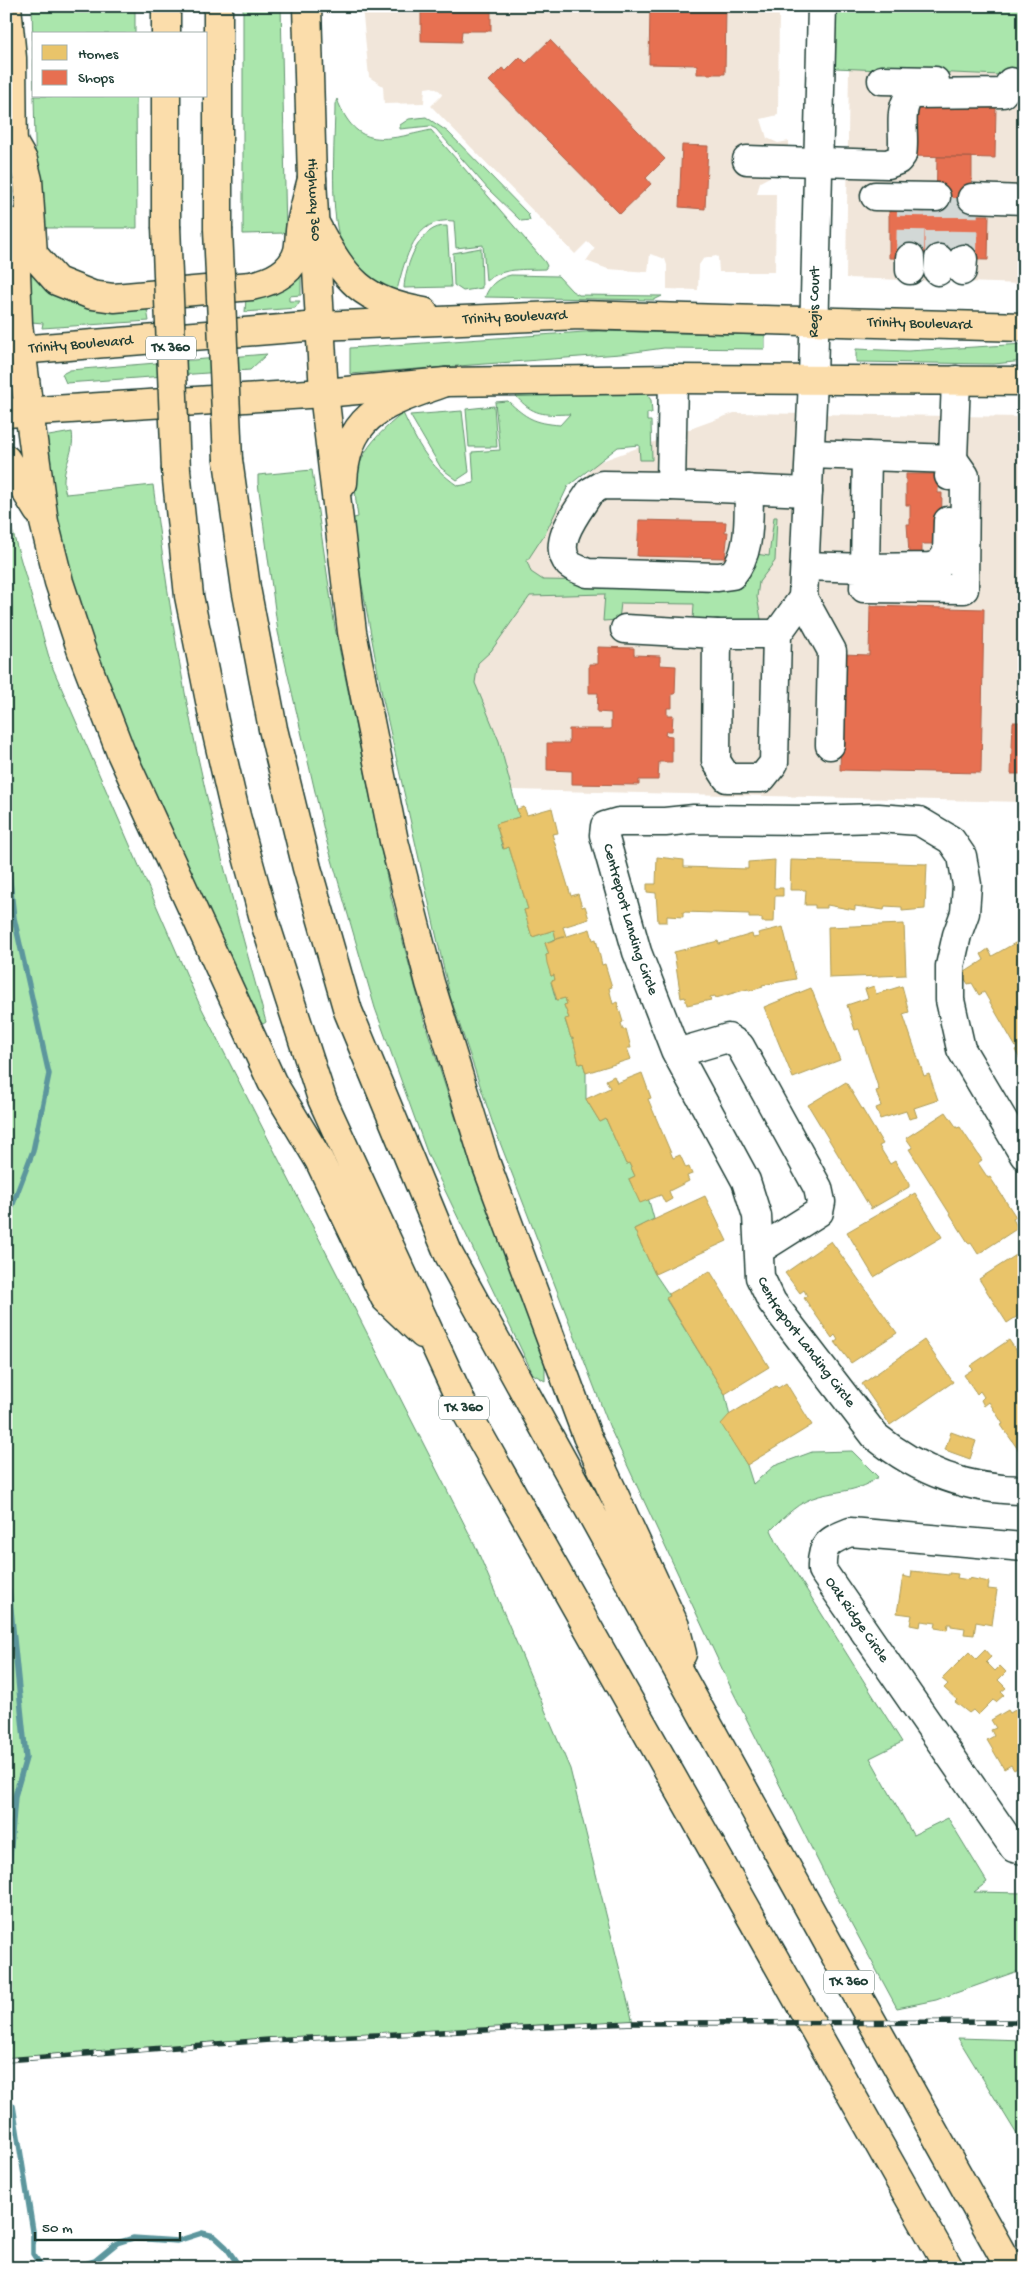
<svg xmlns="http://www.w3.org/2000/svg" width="1030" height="2274" viewBox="0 0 1030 2274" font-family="'Gochi Hand',sans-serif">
	<rect width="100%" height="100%" fill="#fff"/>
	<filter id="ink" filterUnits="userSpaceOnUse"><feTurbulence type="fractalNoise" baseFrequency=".02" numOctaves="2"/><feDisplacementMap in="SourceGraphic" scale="10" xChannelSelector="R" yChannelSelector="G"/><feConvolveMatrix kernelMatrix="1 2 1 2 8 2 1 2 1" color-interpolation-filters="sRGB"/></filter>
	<g filter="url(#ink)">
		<path fill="#f1e6da" d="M362,6H779L778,115L761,119L767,138L778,143L789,141V174L773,175L760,182L757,194H776L775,272H719L718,257L716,256L703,259L699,265L698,290L667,289V265L665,259L657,256L650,254L648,272L608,269L586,261L595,248L587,242L575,254L431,106L442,95L440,91L432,87L425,88L424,103L384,104L383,86L369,77Z
			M849,67L1024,76V284L846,278Z
			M734,413L1024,417V802L467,789L438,705L522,552L596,463Z"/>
		<path fill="#aae6ac" stroke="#649270" d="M32,6H135V34H34V88Z
			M243,6H281L286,233L243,234Z
			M836,6H1024V76L835,68Z
			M34,96H136L137,228H37Z
			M337,99C357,151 385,140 431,130L545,262L547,266L545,269C523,270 504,267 486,281L483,245L456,248L454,221C414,216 405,260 397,290C374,285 356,269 344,249C328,221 335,139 335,104Z
			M426,117L448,132L528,214L530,220L521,221L488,189L436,129L430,126L400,129V125L409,119Z
			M447,226L451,287L404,288C405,266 420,224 447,226Z
			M481,248L482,288L463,291L454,285L453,253Z
			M301,268V295L289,296V301H300L295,308L245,312L246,298Z
			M36,275C76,313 94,307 146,304L149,321L42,328L43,323L31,322L29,276Z
			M511,275L558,276L572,291L579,295L662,296L654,300L485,297C490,284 498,278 511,275Z
			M599,331L765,335V349L664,348L620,354L350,374V348Z
			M1024,344V361L994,364L856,362V349L908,351Z
			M267,354L250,370L66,383L62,374L70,370Z
			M645,392L651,400L652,413H647V421H651L652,460H640L639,445L618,447L568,486L546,532L527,561L531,572L543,580L722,583L756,554L769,556L774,517H777L775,561L759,582L757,597L762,624L693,621L694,604L621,603L619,620L603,621L605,594L530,596L491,651L478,663L475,683L499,741L519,817L497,824V827L503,849L509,847L528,909L524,910L532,937L554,930L556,939L545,943L549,954L546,955L551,976L554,975L555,980L551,982L556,1000L565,998L567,1004L564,1005L569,1018L565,1020L571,1038H573L579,1064L583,1063L586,1073V1099L600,1122L606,1119L626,1164L629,1163L635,1176L629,1179L640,1202L648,1199L649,1201L654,1219L634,1229L655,1274L670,1296L666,1299L725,1394L730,1417L722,1424L747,1465L753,1484L774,1466L812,1452L852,1451L878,1477C858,1492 842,1490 819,1496C799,1501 785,1516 771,1530L776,1541L902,1742L870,1758L913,1835L948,1818L987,1882L974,1892L1024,1893V1973L1015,1972L936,2000L897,2008L824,1873L732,1690L610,1428L494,1127L450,996L382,695L350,519L358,517C349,465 364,445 403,413C418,445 429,466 458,486L474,483L472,452L500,450L495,402L508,401C526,418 534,423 560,425L570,414C544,415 533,416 515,395Z
			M494,406L497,447H469L466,409Z
			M462,411L469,472L457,480L441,468L410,415Z
			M72,432C76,455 58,470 66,494L153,485C165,578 179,670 199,762C218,849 242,935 266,1022L263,1024L255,1017L104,695L51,503L43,437Z
			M312,470L335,628L391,897L424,1020L469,1160L545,1363V1381L533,1374L428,1155L375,1008L326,839L278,632L258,483V475Z
			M6,509L51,664L198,1001L475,1545L570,1769L633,2023L269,2040L6,2060Z
			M958,2038L1024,2040V2146Z"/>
		<path fill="#e9c46a" stroke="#ac9c5a" d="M524,807L527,815L552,808L558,833L552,834L571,896L578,894L582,907L585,906L589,919L563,927L566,936L556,939L554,930L532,937L524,910L528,909L509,847L504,849L496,824L519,817L517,809Z
			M657,857L684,860V867L748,869V862L775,860L774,888H783V896H775L774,922H762V918H749V914L683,912V917L667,916V922H658L656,893L647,892V884H656Z
			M791,860L927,864L925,909L902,911V907L885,906L884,910L855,906V910L827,905V908H815V905H805L806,890H790Z
			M904,924L906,975L829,978L828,927Z
			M783,927L796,979L762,985L763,987L749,991L748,989L716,998L715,996L710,997L711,1000L687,1005L685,997L681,998L674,952L718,941L719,944L752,934L753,938L759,937L758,933Z
			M590,929L593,940L596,939L602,965L605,964L612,987L609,988L613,1004L617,1002L623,1022L621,1023L623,1030L626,1029L631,1048H627L631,1059L586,1073L583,1063L579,1064L573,1038H571L565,1019L569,1018L564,1005L567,1004L565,998L557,1000L551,981L555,980L554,975L551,976L547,963L546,955L549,954L545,943Z
			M1017,942L1024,960L1022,970L1024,973V1075L1022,1076L1017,1066L1022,1063L1015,1050L1017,1049L984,992L979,995L972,983L968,984L962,974L984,960L981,954L988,949L992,956Z
			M874,986L876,994L902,986L909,1012L903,1014L924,1076L929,1074L938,1100L914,1108L917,1117L909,1119L906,1111L880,1119L876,1108L881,1106L876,1091L879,1090L859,1029L855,1030L847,1005L868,998L865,989Z
			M811,988L840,1060L793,1078L764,1007Z
			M642,1073L651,1098L648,1099L673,1158L680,1155L686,1168L689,1167L692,1174L687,1176L689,1181L669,1191L672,1199L665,1203L661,1195L640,1203L629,1179L635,1176L629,1163L626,1164L606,1119L600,1122L586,1099L610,1088L606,1080L614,1076L617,1083Z
			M846,1082L883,1144L879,1146L890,1164L895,1161L909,1184V1187L871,1209L808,1105Z
			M946,1112L957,1128L960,1127L982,1160L978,1163L988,1178L990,1177L1016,1217L1013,1219L1018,1228L978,1254L971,1243L969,1244L909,1149L913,1148L906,1138Z
			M915,1193L942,1237L874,1277L847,1232Z
			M705,1196L727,1241L655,1274L634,1229Z
			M831,1241L897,1333L851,1363L835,1342L838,1340L835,1335L832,1338L804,1298L807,1296L804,1290L800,1293L785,1273Z
			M1024,1250V1312L1007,1323L979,1279Z
			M710,1271L769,1367L725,1394L666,1298L670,1296L669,1294Z
			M924,1340L953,1382L890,1425L862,1384Z
			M1009,1340L1024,1362V1458L1001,1425L1003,1424L989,1402L984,1406L981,1400L984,1397L980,1391L977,1394L964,1375L973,1369L970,1366Z
			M786,1383L812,1425L747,1465L721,1424L729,1415L776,1386L778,1388Z
			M951,1432L976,1441L970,1459L945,1450Z
			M912,1571L949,1575V1573L958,1574L957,1578L969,1580V1578L989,1582L988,1589L997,1590L992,1625L976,1622L974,1635L964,1634L965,1628L951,1626V1624H948L947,1630L935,1628L936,1623L921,1621L920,1627L910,1625L912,1615L897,1613L903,1576L911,1578Z
			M985,1650L991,1657L986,1662L995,1671L1000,1666L1006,1672L998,1680L1006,1688L1001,1692L1004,1695L996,1702L993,1700L978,1715L973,1710L969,1713L955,1702L957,1700L944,1688L948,1684L942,1679L969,1652L976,1659Z
			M1024,1705V1774H1023L1019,1767L1014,1770L1011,1765L1004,1769L987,1740L994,1736L991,1730L996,1728L991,1720L1008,1710L1010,1713Z"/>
		<path fill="#e76f51" stroke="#ab6048" d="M421,6H491V31H462L461,42L421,41Z
			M650,6H726L725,74H697V65L649,64Z
			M550,40L665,159L646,178L651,184L620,214L489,81L502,68L506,71L520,57L526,63Z
			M912,105L996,107L995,158L912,156Z
			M682,145L708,146L705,209L679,207Z
			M937,157H972V215H989L988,260L889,258V211L936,212Z
			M906,474H938V493H942L941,544H922V554H909L907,524H910V505H906Z
			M639,520L726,522L725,532H728L725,558L637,556Z
			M870,606L984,609L981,773L840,770L843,654L869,655Z
			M598,647L634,648V655L660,656V665L676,666L675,694H672V708H667V715H673L672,731H666L665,735L672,736V762H659L658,780H639V785L572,784V771L547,770V743H569V729H611V713L597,712L598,693H589V664H598Z
			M1013,722H1024V774H1011Z"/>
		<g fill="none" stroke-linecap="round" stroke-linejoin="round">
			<path stroke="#5c969d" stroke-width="5.5" d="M6,845L14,918L49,1074L33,1151L6,1222
				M6,1583L9,1590L26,1758L15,1796L8,1882L6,1939
				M13,2106L33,2231V2254L42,2267L49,2268
				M72,2268L95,2261L117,2243L133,2238L177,2241L202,2233L214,2236L226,2247L237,2263L267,2268"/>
			<path stroke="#d2d8d6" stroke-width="28" stroke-dasharray="28 14" stroke-linecap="butt" d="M910,258L911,212
				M939,259V197
				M963,259L964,198"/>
			<defs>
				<g id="minor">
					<path d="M882,80L935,81"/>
					<path d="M747,160L888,164L898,160L902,155C906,136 896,108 912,94L1003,93L1011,82"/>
					<path d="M875,196L936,197"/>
					<path d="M972,198L1024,200"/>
					<path d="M910,270V258"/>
					<path d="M938,271L939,259"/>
					<path d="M962,271L963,259"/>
					<path d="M673,379L671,486L808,492"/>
					<path d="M949,476L953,459L956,380"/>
					<path d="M671,486L602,485L590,492C579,510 550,543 569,564C573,568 581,570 587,573L718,577L732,575C752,551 748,519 749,489"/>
					<path d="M805,566L865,568L864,588L964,589L965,476L953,459L810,454"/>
					<path d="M865,568L930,567L939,565L947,553L948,521"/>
					<path d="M865,568L867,456"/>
					<path id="s1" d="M803,598L813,380L822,6"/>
					<path d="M803,598L832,651L830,745"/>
					<path d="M625,629L717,634L716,761L727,778H762L774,763L777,634L803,598"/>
					<path d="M717,634H777"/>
					<path d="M677,1053L728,1038L740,1046L818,1188L821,1202L819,1212L759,1250"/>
					<path id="s2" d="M1024,1155L961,1049L950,1000V966L957,935L965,913L967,885L962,856L951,840L919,821L878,818L808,820L694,819L665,822H619L605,826L604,835L637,952L675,1050L746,1181L757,1216L760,1277L772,1302L875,1436C918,1471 968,1490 1024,1490"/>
					<path id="s3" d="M1024,1547L850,1532C828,1541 821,1544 822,1570L1014,1848L1024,1850"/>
				</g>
				<g id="major">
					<path d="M7,6L12,58L13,160"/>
					<path id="s4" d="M307,6L312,179L324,393"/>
					<path d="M12,141L23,160L28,180L33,254L57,281L92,295L114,298L251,286C271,282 292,273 298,251C300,242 299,233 301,224C304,209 308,194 312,179"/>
					<path d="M14,223L18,324L29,411"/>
					<path d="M317,227C345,280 363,302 424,312"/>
					<path id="s5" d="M6,351L319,326L580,315L1024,327"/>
					<path d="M6,413L324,393L446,382L673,379L1024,381"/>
				</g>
				<path id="highway" d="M166,6V34
					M218,6V229
					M166,96V226
					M324,393L352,632L394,841L430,983L485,1161L587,1436L675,1626L682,1654
					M29,411L44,522L59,582L81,649L121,753L272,1082L319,1160L385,1298L423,1334
					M6,459L38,511
					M228,460L246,588L273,729L307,868L348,1011L449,1255L846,1975L1010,2268
					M176,470L189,596L214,721L236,816L266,926L322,1099L464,1408L949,2268
					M343,483C346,411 388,403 446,382"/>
			</defs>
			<use href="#minor" stroke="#1f3d34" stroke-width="31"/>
			<use href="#major" stroke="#1f3d34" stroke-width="31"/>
			<use href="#highway" stroke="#1f3d34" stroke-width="31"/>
			<use href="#minor" stroke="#fff" stroke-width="28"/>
			<use href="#major" stroke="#fbddab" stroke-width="28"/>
			<use href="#highway" stroke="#fbddab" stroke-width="28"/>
			<defs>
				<path id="rail" d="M6,2060L269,2040L633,2023L1024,2022"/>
			</defs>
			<use href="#rail" stroke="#1f3d34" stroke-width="5.5"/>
			<use href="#rail" stroke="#fff" stroke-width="4" stroke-dasharray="11" stroke-linecap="butt"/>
			<defs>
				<path id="highway-bridge" d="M166,226L176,470
					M218,229L228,460"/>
			</defs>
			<use href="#highway-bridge" stroke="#1f3d34" stroke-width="31" stroke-linecap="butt"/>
			<use href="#highway-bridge" stroke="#fbddab" stroke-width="28"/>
		</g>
	</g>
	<g text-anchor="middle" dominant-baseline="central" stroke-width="5" stroke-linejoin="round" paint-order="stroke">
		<g fill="#fff" stroke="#627771" stroke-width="1">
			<rect x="146" y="336.5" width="50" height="23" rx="4"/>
			<rect x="439" y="1396.5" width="50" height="23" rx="4"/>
			<rect x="824" y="1970.5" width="50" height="23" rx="4"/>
		</g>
		<g font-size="14" font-weight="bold" fill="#1f3d34">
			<text x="171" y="348">TX 360</text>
			<text x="464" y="1408">TX 360</text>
			<text x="849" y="1982">TX 360</text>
		</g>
		<g font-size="15" fill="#1f3d34" stroke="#fff">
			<text stroke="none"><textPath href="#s4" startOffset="194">Highway 360</textPath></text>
			<text stroke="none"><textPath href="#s1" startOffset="296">Regis Court</textPath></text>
			<text stroke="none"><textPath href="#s5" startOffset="510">Trinity Boulevard</textPath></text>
			<text stroke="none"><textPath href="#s5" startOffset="915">Trinity Boulevard</textPath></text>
			<text stroke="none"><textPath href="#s5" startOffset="75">Trinity Boulevard</textPath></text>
			<text stroke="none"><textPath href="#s2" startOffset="789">Centreport Landing Circle</textPath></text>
			<text stroke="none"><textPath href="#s2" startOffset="1254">Centreport Landing Circle</textPath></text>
			<text stroke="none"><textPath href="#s3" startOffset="288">Oak Ridge Circle</textPath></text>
		</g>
	</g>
	<rect width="1030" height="2274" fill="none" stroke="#fff" stroke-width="25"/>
	<rect x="12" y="12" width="1005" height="2249" fill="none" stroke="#1f3d34" stroke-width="2" filter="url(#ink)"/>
	<rect x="32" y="32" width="175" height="65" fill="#ffffff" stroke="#a5b1ae"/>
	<rect x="42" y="45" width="25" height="15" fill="#e9c46a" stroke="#a5b1ae"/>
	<text x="78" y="58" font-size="15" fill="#1f3d34">Homes</text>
	<rect x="42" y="70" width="25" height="15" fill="#e76f51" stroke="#a5b1ae"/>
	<text x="78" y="82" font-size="15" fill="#1f3d34">Shops</text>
	<path d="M35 2232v8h145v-8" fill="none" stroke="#1f3d34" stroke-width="2.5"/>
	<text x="42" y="2232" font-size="15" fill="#1f3d34" stroke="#ffffff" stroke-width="4" paint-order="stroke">50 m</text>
</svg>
